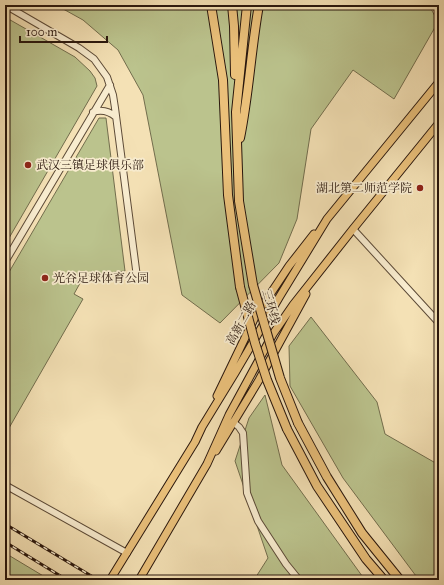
<svg xmlns="http://www.w3.org/2000/svg" width="444" height="585" viewBox="0 0 444 585" font-family="'IM FELL Great Primer','Noto Serif SC',serif">
	<rect width="100%" height="100%" fill="#f4e1b5"/>
	<filter id="stains"><feTurbulence type="fractalNoise" baseFrequency=".005" numOctaves="4"/><feColorMatrix values="0 0 0 0 .2 0 0 0 0 .09 0 0 0 0 .02 0 0 0 .5 -.17"/></filter>
	<radialGradient id="worn" r=".72"><stop offset=".6" stop-color="#630" stop-opacity="0"/><stop offset="1" stop-color="#630" stop-opacity=".3"/></radialGradient>
	<path fill="#bbc38d" stroke="#726d4d" d="M56,5H429L438,22L394,99L353,70L311,129L297,219L279,263L220,323L182,295L143,95L118,50L83,20Z
		M5,17L75,57L90,71L95,78L97,86L5,245Z
		M99,118H106L125,271L84,276L74,294L83,299L5,435V279Z
		M311,317L377,402L385,434L439,465V580H419L343,478L290,386L289,346Z
		M265,395L282,465L365,580H254L268,558L235,461L249,418Z
		M5,553L50,580H5Z"/>
	<g fill="none" stroke-linecap="round" stroke-linejoin="round">
		<defs>
			<path id="minor" d="M5,5L79,48L94,59L107,77L113,95L115,108L137,277
				M93,112C102,109 109,111 116,117
				M353,229L439,323
				M5,262L110,85
				M233,422L239,427L243,433L247,493L258,521L286,564L299,580
				M5,485L127,553"/>
			<path id="major" d="M217,396L255,317L289,266L314,234
				M216,451L259,380L306,294
				M110,580L195,442L202,427L235,373L280,296L327,219L439,82
				M139,580L207,464L229,415L273,334L293,305L353,229L439,123"/>
			<path id="highway" d="M211,5L223,80L228,195L240,287
				M232,5L234,26L235,75
				M247,5L236,112L239,201L253,285
				M240,138C249,94 251,49 259,5
				M298,423L327,477L362,533L400,580
				M287,429L317,486L366,559L384,580"/>
		</defs>
		<use href="#minor" stroke="#5c4a37" stroke-width="8"/>
		<use href="#major" stroke="#2a170d" stroke-width="9"/>
		<use href="#highway" stroke="#2a170d" stroke-width="10"/>
		<use href="#minor" stroke="#f8eccf" stroke-width="6"/>
		<use href="#major" stroke="#eac07a" stroke-width="7"/>
		<use href="#highway" stroke="#eac07a" stroke-width="8"/>
		<defs>
			<path id="rail" d="M5,524L98,580
				M5,542L67,580"/>
		</defs>
		<use href="#rail" stroke="#2a170d" stroke-width="3"/>
		<use href="#rail" stroke="#f8eccf" stroke-width="1.5" stroke-dasharray="4.5" stroke-linecap="butt"/>
		<defs>
			<path id="highway-bridge" d="M253,285L280,378L298,423
				M240,287L255,343L267,380L287,429"/>
		</defs>
		<use href="#highway-bridge" stroke="#2a170d" stroke-width="10" stroke-linecap="butt"/>
		<use href="#highway-bridge" stroke="#eac07a" stroke-width="8"/>
	</g>
	<g fill="#8f2418" stroke="#f8eccf" stroke-width="1.5">
		<circle cx="28" cy="165" r="4"/>
		<circle cx="420" cy="188" r="4"/>
		<circle cx="45" cy="278" r="4"/>
	</g>
	<g text-anchor="middle" dominant-baseline="central" stroke-width="3.5" stroke-linejoin="round" paint-order="stroke">
		<g font-size="12" fill="#2a170d" stroke="#f8eccf" text-anchor="start">
			<text x="36" y="165">武汉三镇足球俱乐部</text>
			<text x="412" y="188" text-anchor="end">湖北第二师范学院</text>
			<text x="53" y="278">光谷足球体育公园</text>
		</g>
		<g font-size="12" fill="#2a170d" stroke="#f8eccf">
			<text transform="translate(271 307) rotate(74)">三环线</text>
			<text transform="translate(241 323) rotate(-61)">高新二路</text>
		</g>
	</g>
	<rect width="444" height="585" fill="none" stroke="#f4e1b5" stroke-width="20"/>
	<rect x="6" y="6" width="432" height="573" fill="none" stroke="#2a170d" stroke-width="2"/>
	<rect x="10" y="10" width="424" height="565" fill="none" stroke="#2a170d"/>
	<path d="M20 36v6h87v-6" fill="none" stroke="#2a170d" stroke-width="2"/>
	<text x="26" y="36" font-size="12" fill="#2a170d" stroke="#f8eccf" stroke-width="3" paint-order="stroke">100 m</text>
	<rect width="100%" height="100%" filter="url(#stains)"/>
	<rect width="100%" height="100%" fill="url(#worn)"/>
</svg>
